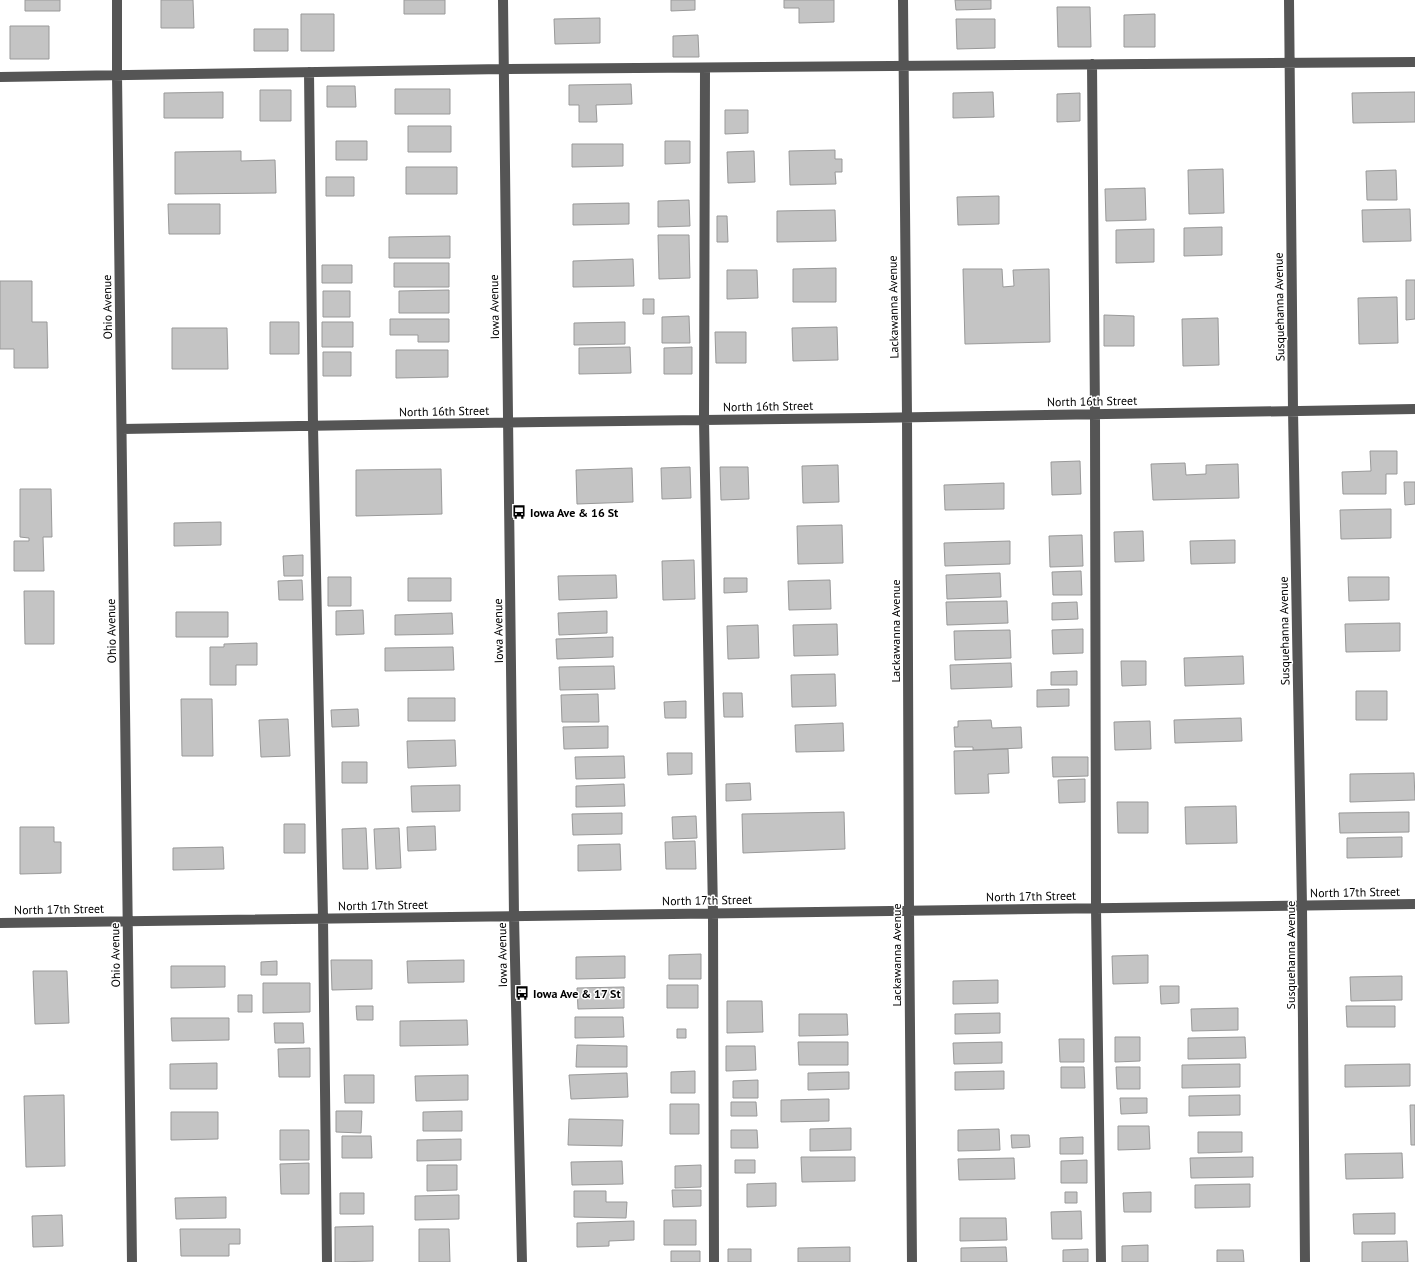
<svg xmlns="http://www.w3.org/2000/svg" width="1415" height="1262" viewBox="0 0 1415 1262" font-family="'PT Sans',sans-serif">
	<rect width="100%" height="100%" fill="#fff"/>
	<path fill="#c4c4c4" stroke="#999" d="M25,0H60V11H25Z
		M161,0H193L194,28H161Z
		M404,0H445V14H404Z
		M671,0H695V10L671,11Z
		M784,0H834V22L799,23V8H784Z
		M955,0H991V9L956,10Z
		M1057,7H1090L1091,47H1058Z
		M301,14H334V51H301Z
		M1155,14V47H1124V15Z
		M600,18V43L555,44L554,19Z
		M956,19H995V48L957,49Z
		M10,26H49V59H10Z
		M254,29H288V51H254Z
		M698,35L699,57H673V36Z
		M631,84L632,104L596,105L597,122H579V105H569V85Z
		M327,86H355L356,107H327Z
		M395,89H450V114H395Z
		M260,90H291V121H260Z
		M223,92V118H164V93Z
		M993,92L994,117L953,118V93Z
		M1415,92V122L1353,123L1352,93Z
		M1080,93V121L1057,122V94Z
		M725,110H748V133L725,134Z
		M408,126H451V152H408Z
		M336,141H367V160H336Z
		M665,141H690V163L665,164Z
		M572,144H623V166L572,167Z
		M835,150V159H842V172H835L836,184L790,185L789,151Z
		M241,151V161L275,160L276,193L175,194V152Z
		M754,151L755,182L728,183L727,152Z
		M406,167H457V194H406Z
		M1223,169L1224,213L1189,214L1188,170Z
		M1396,170L1397,200H1367L1366,171Z
		M326,177H354V196H326Z
		M1145,188L1146,220L1106,221L1105,189Z
		M999,196V224L958,225L957,197Z
		M689,200L690,226L658,227V201Z
		M629,203V224L573,225V204Z
		M168,204H220V234H169Z
		M1410,209L1411,241L1363,242L1362,210Z
		M835,210L836,241L777,242V211Z
		M717,216H727L728,242H717Z
		M1222,227V255L1184,256V228Z
		M1154,229V262L1116,263V230Z
		M658,235H689L690,278L659,279Z
		M450,236V258H389V237Z
		M633,259L634,286L573,287V261Z
		M394,263H449V287H394Z
		M322,265H352V283H322Z
		M836,268V302H793V269Z
		M963,269H1002L1003,287L1014,286L1013,270L1049,269L1050,342L965,344Z
		M727,270H757L758,298L727,299Z
		M1406,280H1415V319L1406,320Z
		M0,281H32V322H47L48,368H14V349H0Z
		M449,290V313H399V291Z
		M323,291H350V317H323Z
		M1397,297L1398,343L1359,344L1358,298Z
		M643,299H654V314H643Z
		M1104,315L1134,316V346H1104Z
		M689,316L690,343H662V317Z
		M1218,318L1219,365L1183,366L1182,319Z
		M390,319H449V342H418V335H390Z
		M270,322H299V354H270Z
		M322,322H353V347H322Z
		M625,322V344L574,345V323Z
		M837,327L838,360L793,361L792,328Z
		M172,328H227L228,369H172Z
		M715,332H746V363H716Z
		M630,347L631,373L579,374V348Z
		M692,347V374H664V348Z
		M396,350H448V377L396,378Z
		M323,352H351V376H323Z
		M1370,451H1397V474H1386V494H1343L1342,472L1371,471Z
		M1080,461L1081,494L1052,495L1051,462Z
		M1185,463L1186,475L1206,474V465L1238,464L1239,498L1153,500L1151,464Z
		M838,465L839,502L803,503L802,466Z
		M690,467L691,498L662,499L661,468Z
		M720,467H748L749,499L721,500Z
		M632,468L633,502L577,504L576,470Z
		M441,469L442,514L356,516V470Z
		M1404,482H1415V504L1405,505Z
		M1004,483V509L945,510L944,485Z
		M20,489H51L52,537H43L44,571H14V541H29V538L20,537Z
		M1391,509V538L1341,539L1340,510Z
		M221,522V545L174,546V523Z
		M842,525L843,563L798,564L797,526Z
		M1143,531L1144,561L1115,562L1114,532Z
		M1082,535L1083,566L1050,567L1049,536Z
		M1235,540V563L1191,564L1190,541Z
		M1010,541V564L945,566L944,543Z
		M303,555V576H284L283,556Z
		M694,560L695,599L663,600L662,561Z
		M1081,571L1082,595H1053L1052,572Z
		M1000,573L1001,597L947,599L946,575Z
		M616,575L617,598L559,600L558,576Z
		M328,577H351V606H328Z
		M1348,577H1389V600L1349,601Z
		M408,578H451V601H408Z
		M724,578H747V592L724,593Z
		M302,580L303,600H279L278,581Z
		M830,580L831,609L789,610L788,581Z
		M24,591H54V644H25Z
		M1007,601L1008,623L947,625L946,602Z
		M1077,602L1078,619L1052,620V603Z
		M363,610L364,634L336,635V611Z
		M607,611V633L559,635L558,613Z
		M176,612H228V637H176Z
		M452,613L453,634L395,635V615Z
		M1400,623V651L1346,652L1345,624Z
		M837,624L838,655L794,656L793,625Z
		M758,625L759,658L728,659L727,626Z
		M1083,629V653L1053,654L1052,630Z
		M1010,630L1011,658L955,660L954,631Z
		M613,637V657L557,659L556,639Z
		M257,643V665H236V685H210V647H224V644Z
		M453,647L454,670L385,671V648Z
		M1243,656L1244,684L1185,686L1184,658Z
		M1121,661H1146V685L1122,686Z
		M1011,663L1012,687L951,689L950,665Z
		M614,666L615,689L560,690L559,667Z
		M1077,671V685H1051V672Z
		M835,674L836,706L792,707L791,675Z
		M1069,689V706L1037,707V690Z
		M1356,691H1387V720H1356Z
		M723,693H742L743,717H724Z
		M598,694L599,722H562L561,695Z
		M408,698H455V721H408Z
		M181,699H212L213,756H182Z
		M686,701V718H665L664,702Z
		M358,709L359,726L332,727L331,710Z
		M1241,718L1242,741L1175,743L1174,720Z
		M288,719L290,756L261,757L259,720Z
		M991,720L992,728L1021,727L1022,748L973,750V747H955L954,727H958V721Z
		M1150,721L1151,749L1115,750L1114,722Z
		M843,723L844,751L796,752L795,725Z
		M608,726V748L564,749L563,727Z
		M455,740L456,766L408,768L407,741Z
		M1008,749L1009,773L988,774L989,793L955,794L954,751Z
		M667,753H692V774L668,775Z
		M624,756L625,778L576,779L575,757Z
		M1052,757H1088V776L1053,777Z
		M342,762H367V783H342Z
		M1414,773L1415,800L1350,802V774Z
		M1085,779V802L1059,803L1058,780Z
		M750,783L751,800L726,801V784Z
		M624,784L625,806L576,807V786Z
		M460,785V811L412,812L411,786Z
		M1117,802H1148V833H1118Z
		M1236,806L1237,843L1186,844L1185,807Z
		M844,812L845,849L743,853L742,814Z
		M1409,812V832L1340,833L1339,813Z
		M622,813V834L573,835L572,814Z
		M696,816L697,838L673,839L672,817Z
		M284,824H305V853H284Z
		M435,826L436,850L408,851L407,827Z
		M20,827H54V842H61V873L20,874Z
		M366,828L368,869H343L342,829Z
		M399,828L401,868L376,869L374,829Z
		M1402,837V857L1347,858V838Z
		M695,841L696,869H666L665,842Z
		M620,844L621,870L578,871V845Z
		M223,847L224,869L173,870V848Z
		M701,954V979H669V955Z
		M1148,955V983L1113,984L1112,956Z
		M625,956V978L576,979V957Z
		M331,960H372V989L332,990Z
		M464,960V982L408,983L407,961Z
		M277,961V975H261V962Z
		M171,966H225V987L171,988Z
		M33,971H67L69,1023L35,1024Z
		M1402,976V1000L1351,1001L1350,977Z
		M998,980V1003L953,1004V981Z
		M263,983H310V1012L263,1013Z
		M667,985H698V1008H667Z
		M1160,986H1179V1003L1161,1004Z
		M624,987V1008L578,1009L577,988Z
		M238,995H252V1012H238Z
		M727,1001H762L763,1032L727,1033Z
		M356,1006H373V1020H357Z
		M1346,1006H1395V1027H1347Z
		M1238,1008V1030L1192,1031L1191,1009Z
		M1000,1013V1033L955,1034V1014Z
		M799,1014H847L848,1035L799,1036Z
		M575,1017H623L624,1037L575,1038Z
		M171,1018H229V1040L172,1041Z
		M467,1020L468,1045L400,1046V1021Z
		M274,1023H303L304,1043H275Z
		M677,1029H686V1038H677Z
		M1115,1037H1140V1061L1115,1062Z
		M1245,1037L1246,1058L1188,1059V1038Z
		M1059,1039H1084V1062H1060Z
		M798,1042H848V1065H799Z
		M1002,1042V1063L954,1064L953,1043Z
		M577,1045L627,1046V1067H576Z
		M726,1046H755L756,1070L726,1071Z
		M310,1048V1077H279L278,1049Z
		M217,1063V1089H170V1064Z
		M1240,1064V1087L1182,1088V1065Z
		M1410,1064V1086L1345,1087V1065Z
		M1061,1067H1084L1085,1088H1061Z
		M1116,1067H1140V1089H1117Z
		M695,1071V1093H671V1072Z
		M1004,1071V1089L955,1090V1072Z
		M849,1072V1089L808,1090V1073Z
		M627,1073L628,1097L571,1099L569,1075Z
		M344,1075H374V1103H345Z
		M468,1075V1100L416,1101L415,1076Z
		M758,1080V1098H733V1081Z
		M64,1095L65,1166L26,1167L24,1096Z
		M1240,1095V1115L1189,1116V1096Z
		M1120,1098H1147V1113L1121,1114Z
		M829,1099V1121L781,1122V1100Z
		M731,1102H756L757,1116H731Z
		M670,1104H699V1134H670Z
		M1410,1105H1415V1145H1411Z
		M336,1111H362L361,1133L336,1132Z
		M462,1111V1131H423V1112Z
		M171,1112H218V1139L171,1140Z
		M569,1119L623,1120L622,1146L568,1145Z
		M1118,1126H1149L1150,1149L1118,1150Z
		M851,1128V1150L810,1151V1129Z
		M999,1129L1000,1150L958,1151V1130Z
		M280,1130H309V1160H280Z
		M731,1130H757L758,1148H731Z
		M1198,1132H1242V1152L1198,1153Z
		M1011,1135H1029L1030,1147L1012,1148Z
		M342,1136H371L372,1158H342Z
		M1083,1137V1154H1060V1138Z
		M461,1139V1160L417,1161V1140Z
		M1402,1153L1403,1178L1346,1179L1345,1154Z
		M801,1157H855V1181L802,1182Z
		M1253,1157V1177L1191,1178L1190,1158Z
		M1014,1158L1015,1179L959,1180L958,1159Z
		M735,1160H755V1173H735Z
		M1087,1160V1183H1061V1161Z
		M622,1161L623,1184L572,1185L571,1162Z
		M309,1163V1194H281L280,1164Z
		M427,1165H457V1190L427,1191Z
		M701,1165V1187L675,1188V1166Z
		M776,1183V1206L747,1207V1184Z
		M1250,1184V1207L1195,1208V1185Z
		M672,1190H701V1206L673,1207Z
		M574,1191H606V1202H627L626,1218L574,1217Z
		M1065,1192H1077V1203H1065Z
		M1151,1192V1212H1124L1123,1193Z
		M340,1193H364V1214H340Z
		M459,1195V1219L415,1220V1196Z
		M226,1197V1218L176,1219L175,1198Z
		M1081,1211L1082,1239H1052L1051,1212Z
		M1395,1213V1234H1354L1353,1214Z
		M62,1215L63,1246L33,1247L32,1216Z
		M960,1218H1006L1007,1240L960,1241Z
		M664,1220H696V1245H664Z
		M634,1221V1240L609,1241V1246L577,1247V1223Z
		M373,1226V1261L335,1262V1227Z
		M180,1229H240V1244H229V1256H181Z
		M419,1229H449L450,1262H419Z
		M1407,1241L1408,1262H1362V1242Z
		M1148,1245V1262H1122V1246Z
		M850,1247V1262H798V1248Z
		M1006,1247L1007,1262H961V1248Z
		M728,1249H751V1262H728Z
		M1088,1249V1262H1063V1250Z
		M1217,1250H1243L1244,1262H1217Z
		M671,1251H700V1262H671Z"/>
	<g fill="none" stroke-linecap="round" stroke-linejoin="round">
		<path stroke="#555" stroke-width="10" d="M117,0V75L132,1262
			M503,0L514,916L522,1262
			M903,0L907,417L909,911L912,1262
			M1289,0L1293,410L1302,906L1305,1262
			M1092,64L1095,414L1096,908L1101,1262
			M705,68L704,420L713,913L714,1262
			M309,72L313,426L323,918L327,1262
			M0,77L504,69L1415,62
			M122,429L542,422L869,418L1415,409
			M0,923L1415,904"/>
	</g>
	<defs>
		<symbol id="bus-bare" viewBox="-9 -9 18 18"><path d="M-5-6H5V4H4V6H2V4H-2V6H-4V4H-5ZM-3.5-4V0h7V-4ZM-3.5 1.2v1.5H-2V1.2ZM2 1.2v1.5H3.5V1.2Z" fill="#000" stroke="#fff" stroke-width="2.5" paint-order="stroke"/></symbol>
	</defs>
	<g fill-rule="evenodd">
		<use href="#bus-bare" x="509" y="502" width="20" height="20"/>
		<use href="#bus-bare" x="512" y="983" width="20" height="20"/>
	</g>
	<g text-anchor="middle" dominant-baseline="central" stroke-width="3" stroke-linejoin="round" paint-order="stroke">
		<g font-size="12" fill="#000" stroke="#fff">
			<text transform="translate(107 307) rotate(-91)">Ohio Avenue</text>
			<text transform="translate(494 307) rotate(-91)">Iowa Avenue</text>
			<text transform="translate(893 307) rotate(-91)">Lackawanna Avenue</text>
			<text transform="translate(1279 307) rotate(-91)">Susquehanna Avenue</text>
			<text transform="translate(1092 401) rotate(-1)">North 16th Street</text>
			<text transform="translate(768 406) rotate(-1)">North 16th Street</text>
			<text transform="translate(444 411) rotate(-1)">North 16th Street</text>
			<text transform="translate(111 631) rotate(-91)">Ohio Avenue</text>
			<text transform="translate(498 631) rotate(-91)">Iowa Avenue</text>
			<text transform="translate(895 631) rotate(-90)">Lackawanna Avenue</text>
			<text transform="translate(1284 631) rotate(-91)">Susquehanna Avenue</text>
			<text transform="translate(1355 892) rotate(-1)">North 17th Street</text>
			<text transform="translate(1031 896) rotate(-1)">North 17th Street</text>
			<text transform="translate(707 900) rotate(-1)">North 17th Street</text>
			<text transform="translate(383 905) rotate(-1)">North 17th Street</text>
			<text transform="translate(59 909) rotate(-1)">North 17th Street</text>
			<text transform="translate(115 955) rotate(-91)">Ohio Avenue</text>
			<text transform="translate(502 955) rotate(-91)">Iowa Avenue</text>
			<text transform="translate(896 955) rotate(-90)">Lackawanna Avenue</text>
			<text transform="translate(1290 955) rotate(-90)">Susquehanna Avenue</text>
		</g>
		<g font-size="12" font-weight="bold" fill="#000" stroke="#fff" text-anchor="start">
			<text x="530" y="512">Iowa Ave &amp; 16 St</text>
			<text x="533" y="993">Iowa Ave &amp; 17 St</text>
		</g>
	</g>
</svg>
